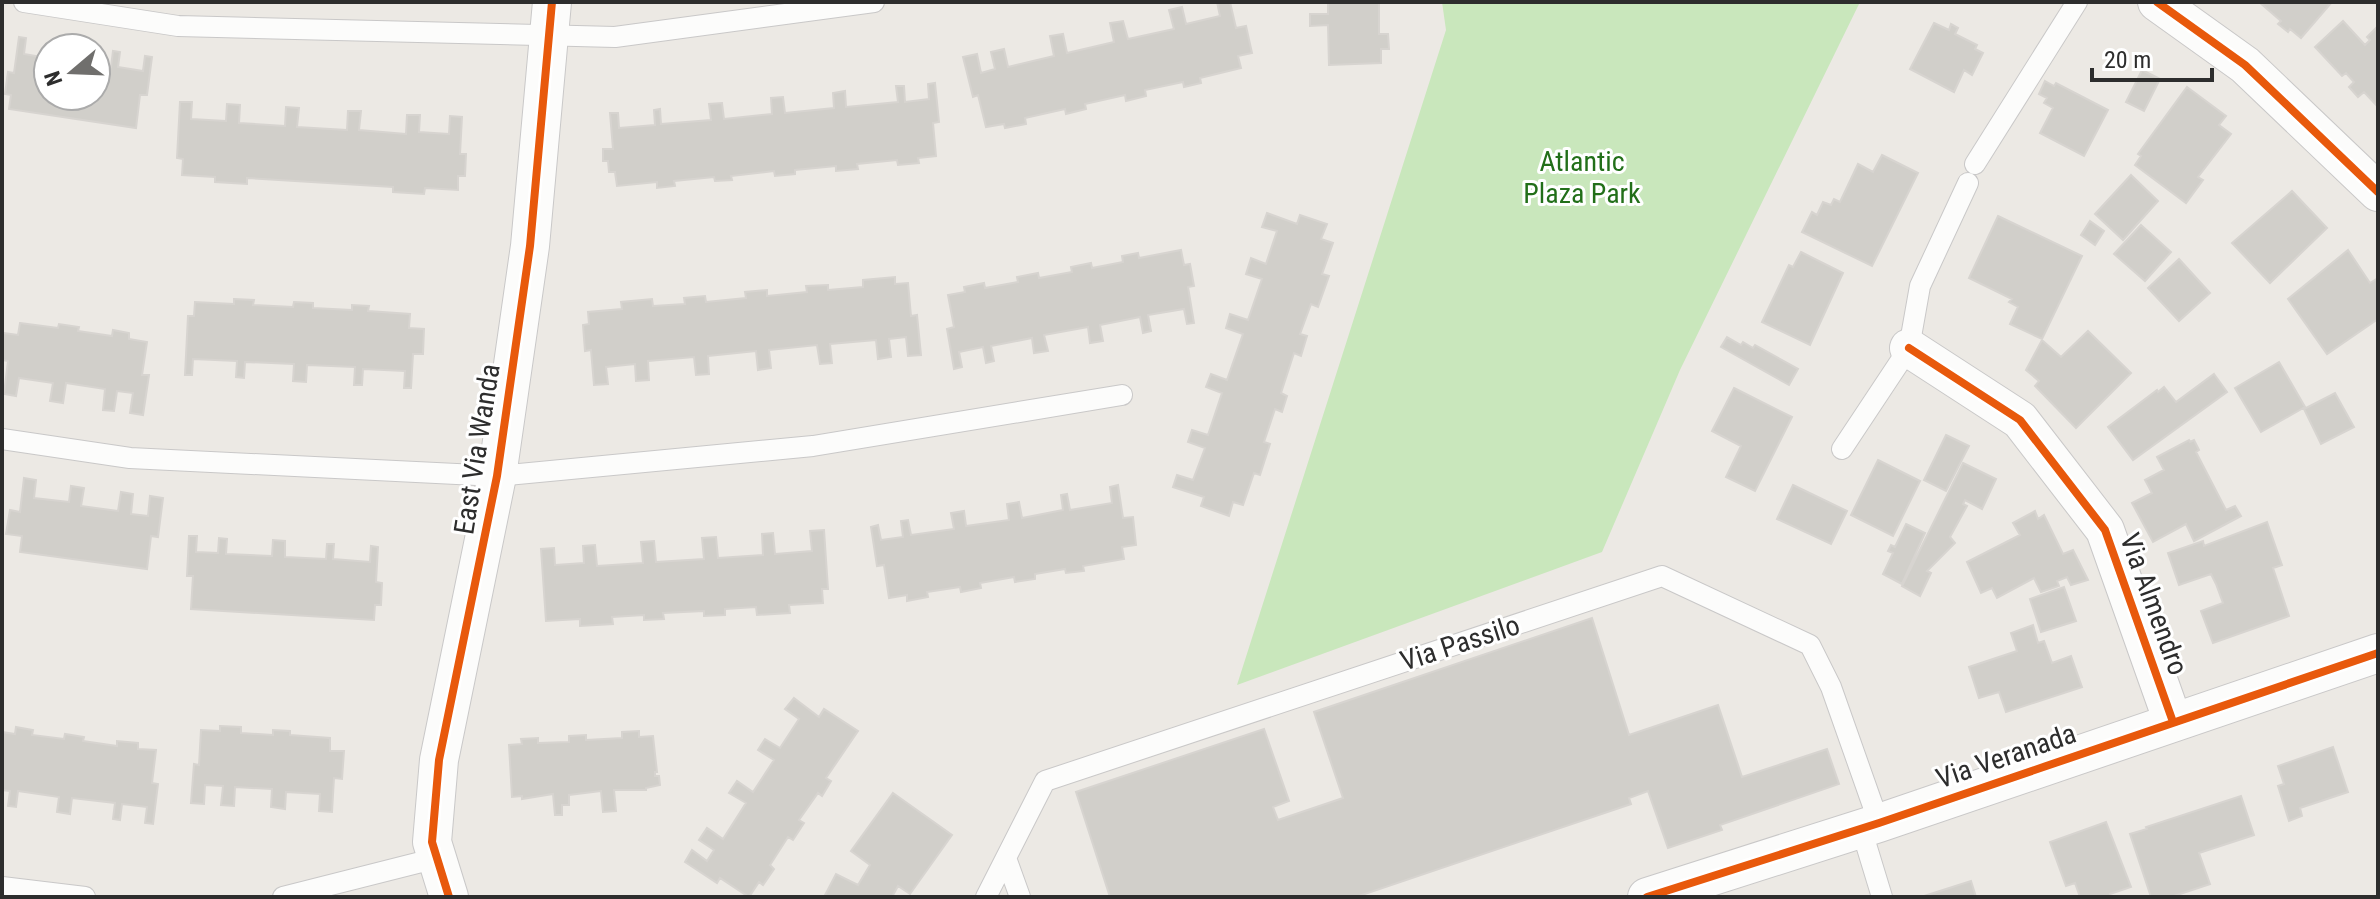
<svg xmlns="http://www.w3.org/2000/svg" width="2380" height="899" viewBox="0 0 2380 899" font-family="'Roboto Condensed',sans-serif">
	<rect width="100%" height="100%" fill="#ece9e4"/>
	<path fill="#c9e7bc" d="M1442,2H1860L1680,370L1602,552L1237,685L1446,30Z"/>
	<path fill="#d1cfca" stroke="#d7d4d0" stroke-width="2" d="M1217,2H1230L1236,28L1246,26L1252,53L1238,56L1241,68L1200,78L1201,83L1184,87L1183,82L1145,90L1146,96L1126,101L1125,95L1085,104L1086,109L1066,114L1065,109L1025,118L1026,124L1005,128L1004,124L986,127L978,95L973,97L963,57L977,54L981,73L995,69L991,52L1004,49L1008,67L1054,56L1050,36L1063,34L1067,53L1114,42L1110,23L1123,21L1128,39L1174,29L1169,10L1182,7L1186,24L1220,16Z
		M1328,2H1379V34H1388L1389,49H1381V63L1329,65L1328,25L1310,26V14H1328Z
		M2259,2H2332L2301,38L2290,29L2288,32L2278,24L2281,21Z
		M2343,21L2365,45L2370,40L2367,37L2378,26V107L2364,92L2358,97L2349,87L2354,82L2346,73L2342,76L2315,47Z
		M1934,23L1949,30L1951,24L1958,28L1955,34L1977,45L1975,49L1983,53L1972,75L1964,70L1954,92L1910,69Z
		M19,37L26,38L24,54L48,58V96H96V64L111,67L113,51L120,52L118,67L143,71L145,56L152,57L147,95H140L136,128L9,109L11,95L5,94L8,72L14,73Z
		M2142,70L2160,79L2144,111L2126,102Z
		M2045,81L2054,86L2056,83L2108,110L2084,156L2040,133L2053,108L2044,103L2047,98L2039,94Z
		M935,83L939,122L933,123L936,156L918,158L919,163L898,165L897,160L857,164L858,169L836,171V166L795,170V174L775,176L774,171L731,176L732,180L715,181L714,177L674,181L675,186L657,188V182L617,186L615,172H609L608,161H603V149H613L610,113H618L619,128L655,125L654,110L660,109L661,124L711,120L709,104L722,103L724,119L772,114L771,98L783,97L785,113L834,108L833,93L845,91L846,107L898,102L896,86H904L905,102L929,99L928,84Z
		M2187,87L2226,116L2219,125L2231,134L2198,177L2203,180L2186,203L2135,165L2141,156L2138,154Z
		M180,102H192L191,119L226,121L227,104L240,105L239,123L285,126L286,107L299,108L297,127L347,130L348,111H361L359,130L406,134L407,115H420L419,132L449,134L450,116L462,117L460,154H466L465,176H458V190L425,188L424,194L393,192V187L247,178V184L215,182V177L182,175L183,159L177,158Z
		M1882,155L1918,173L1872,266L1802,232L1812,212L1817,215L1823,202L1831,205L1834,199L1840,202L1858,164L1873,172Z
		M2131,175L2158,201L2123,240L2095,214Z
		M2292,191L2327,228L2270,283L2232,243Z
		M1267,213L1297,224L1300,215L1327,224L1321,239L1333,243L1322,274L1329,276L1318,307L1311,304L1300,334L1307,336L1301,356L1294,353L1281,393L1287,396L1282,412L1275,409L1264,442L1270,444L1260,475L1254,473L1243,505L1233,502L1229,516L1201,506L1204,497L1173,487L1177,475L1193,480L1205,448L1188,442L1192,430L1208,435L1222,393L1206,387L1211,374L1227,380L1243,334L1226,328L1230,314L1248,320L1262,279L1246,274L1251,258L1266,264L1277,231L1262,227Z
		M1998,216L2082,256L2042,339L2010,324L2018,307L2009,302L2012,299L1969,278Z
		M2090,221L2104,231L2095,245L2081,235Z
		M2141,225L2171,252L2145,281L2114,254Z
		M1181,250L1184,265L1190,264L1194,286L1188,287L1194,323L1187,324L1184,309L1148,315L1151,331L1143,333L1140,317L1100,325L1103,341L1090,343L1088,327L1044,335L1048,351L1034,353L1032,338L991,346L994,361L986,363L983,347L959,352L962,367L954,369L947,329L954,327L948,295L965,292L964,287L984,283L985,288L1018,282L1017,277L1038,273L1039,278L1072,272L1071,267L1091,263L1092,268L1123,262L1122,256L1138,253L1139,258Z
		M2348,250L2370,283L2378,278V319L2327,354L2288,299Z
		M1801,252L1843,273L1810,345L1762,322L1789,265L1793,267Z
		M2179,259L2210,293L2179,321L2148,288Z
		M895,277V284L908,283L911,316L917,315L921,355L908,356L906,337L889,339L891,357L878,359L876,340L830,344L832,363L820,364L817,345L769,350L771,368L758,370L756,351L708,356L709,374L696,375L694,357L648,361L649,380L636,381L635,364L606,367L608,384L594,385L591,350L585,351L583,325L589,324L588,312L622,309L621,302L652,299L653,306L685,304L684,298L705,296L706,302L746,298L745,292L767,290V296L807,292L806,286L828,285V290L863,287V280Z
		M234,299L254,300L253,305L293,307L294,302L313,303V308L352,310V305L369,306L368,311L410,314L409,328L424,329L423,354H413L411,388H404L405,371L363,369L362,385H354L355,367L307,365L306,382L293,381L294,364L245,362L244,378L236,377L237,361L193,359L192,375H185L188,316H194L195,302L234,304Z
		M20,323L58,328L59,324L79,327L78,331L112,336L113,330L129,333V339L147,342L142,375H149L143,415L130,413L133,393L117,391L114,411L103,410L105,389L66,383L63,403L50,401L53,383L19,378L16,396L4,394L8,361L2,360L3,333L18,335Z
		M2088,331L2131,373L2076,428L2035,386L2039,381L2026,370L2042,340L2061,357Z
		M1727,337L1741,345L1743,342L1753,348L1755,345L1798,369L1789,385L1721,347Z
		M2279,362L2305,407L2261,432L2235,388Z
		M2214,374L2227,392L2133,460L2108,427L2157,390L2158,392L2164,387L2176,402Z
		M1734,388L1792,417L1755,491L1726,477L1741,446L1712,431Z
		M2335,393L2354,427L2321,444L2304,409Z
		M1946,435L1969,446L1946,491L1924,480Z
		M2189,440L2190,442L2194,440L2199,450L2196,452L2226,510L2235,506L2241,516L2194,541L2186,524L2153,542L2132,503L2152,493L2145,480L2164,470L2157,457Z
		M1878,460L1920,481L1893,536L1851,515Z
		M1963,463L1996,479L1982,509L1965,500L1963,504L1967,506L1950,537L1955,543L1927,571L1931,573L1920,596L1902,586Z
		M24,478L36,480L34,498L69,502L71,486L84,488L81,506L118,511L121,492L133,494L131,514L148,516L150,496L163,498L158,537L151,536L147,569L20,552L22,536L6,534L10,510L20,512Z
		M1118,485L1123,518L1133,517L1136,545L1122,547L1124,559L1083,566L1084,571L1066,573L1065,569L1035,574V579L1015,582L1014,577L980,583L981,588L961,592L960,587L927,592L928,597L907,601V595L889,598L884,565L877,566L871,527L878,525L881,540L903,537L901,521L908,520L911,535L954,529L951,513L964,511L966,526L1009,520L1007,504L1019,502L1022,518L1063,510L1061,495L1067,494L1070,510L1112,503L1110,487Z
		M1793,485L1847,511L1831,544L1777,519Z
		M2035,511L2038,519L2044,515L2063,554L2073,550L2088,580L2071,585L2067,577L2057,581L2059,586L2041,592L2034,578L1997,598L1992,588L1981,593L1967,562L2020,535L2013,523Z
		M2267,522L2282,565L2273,568L2289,616L2213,643L2201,611L2223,603L2216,584L2211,574L2179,585L2168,553L2203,541L2204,546Z
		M1906,524L1925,533L1902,584L1883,574L1893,553L1888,551L1891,545L1895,547Z
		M824,530L828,589H822L823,603L789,605L790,613L757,615L756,607L725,609V615L704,616V611L663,613L664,619L644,620V615L612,617L613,624L580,626V619L546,621L541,549L554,548L555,565L584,563L583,546L595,545L597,566L643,563L641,542L654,541L656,562L704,559L702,538L716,537L718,558L763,555L762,534L773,533L775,554L812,551L810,531Z
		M189,536H197L196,552L218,553L219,538L227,539L226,554L272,556L273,540L285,541V557L326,559L327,544H334L333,559L370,562L371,546L378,547L376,582L382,583L381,605H375L374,620L191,609L193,576H187Z
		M2064,587L2076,621L2041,632L2030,599Z
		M1592,618L1629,735L1718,705L1742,777L1827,749L1839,784L1720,825L1722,830L1668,848L1648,791L1629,798L1631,804L1356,897H1110L1076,792L1264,729L1289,801L1273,807L1278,820L1343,798L1314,712Z
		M2033,625L2038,643L2044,641L2052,663L2071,656L2082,687L2006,712L1999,692L1979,698L1969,667L2017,651L2011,633Z
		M794,698L819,717L824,709L858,731L826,778L831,781L822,796L818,793L799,820L804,823L793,840L788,837L770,865L774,869L763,885L759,882L749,897L720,878L717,883L685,862L692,850L707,861L714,850L699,840L707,828L723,839L746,803L729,793L737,781L753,792L774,760L758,750L765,739L780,748L799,719L785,709Z
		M220,726L241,727V733L273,735V730L290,731V735L330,738V751H344L342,779L334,778L332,812L319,811L320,794L286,792L285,809L271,807L272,789L235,787L234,806L221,805L223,786L205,785L204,804L191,803L194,764L199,765L201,730L220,731Z
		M16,727L33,730L32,735L64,739L65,734L84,737L83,741L117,746V741L138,743V749L156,750L152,783L158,784L153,824L145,823L147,807L122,804L120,820L113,819L115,803L72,798L70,814L57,812L59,797L18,791L16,807L8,806L10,791L2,790V732L15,734Z
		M639,731V737L653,736L657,772H655V776H659L660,785L646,788V790H614L616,811L603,812L601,791L569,795V805H562V815H555L553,794L522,799V796L512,797L509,745L522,744L521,739L538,738V743L569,742V736L586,735V740L622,738V732Z
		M2333,747L2348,792L2300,808L2302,816L2289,821L2278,786L2284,784L2278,766Z
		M893,793L952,835L910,894L898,886L892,897H824L836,874L858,885L870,865L851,851Z
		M2241,796L2254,835L2199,853L2210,884L2171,897H2151L2130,834L2147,829L2146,827Z
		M2106,822L2131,887L2110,894L2111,897H2080L2075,883L2066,886L2050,842Z
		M1971,881L1976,897H1921Z"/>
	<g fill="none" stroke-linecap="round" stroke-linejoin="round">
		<defs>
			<path id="lane" d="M24,2L178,26L615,37L874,2
				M1975,164L2077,2
				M2,439L130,458L497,476L813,446L1122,395
				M1842,449L1909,348L1920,286L1968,183
				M1861,828L1882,897
				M1006,858L1020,897
				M2,887L85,897
				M283,897L437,858
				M986,897L1045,781L1662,576L1810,645L1831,687L1879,823"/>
			<path id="street" d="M2157,2L2245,65L2378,192
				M1909,348L2020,420L2105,530L2173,722
				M449,897L432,842L439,760L497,476L530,246L552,2
				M1647,897L1879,823L2378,653"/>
		</defs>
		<use href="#lane" stroke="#c9c8c8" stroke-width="22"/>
		<use href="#street" stroke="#c9c8c8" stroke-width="40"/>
		<use href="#lane" stroke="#fcfcfb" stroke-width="20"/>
		<use href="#street" stroke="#fcfcfb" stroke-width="38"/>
		<defs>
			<path id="cycleway" d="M2157,2L2245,65L2378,192
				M1909,348L2020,420L2105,530L2173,722
				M449,897L432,842L439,760L497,476L530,246L552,2
				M1647,897L1879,823L2378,653"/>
		</defs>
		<use href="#cycleway" stroke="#fff" stroke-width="13"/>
		<use href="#cycleway" stroke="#e8590c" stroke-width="8"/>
	</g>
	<g text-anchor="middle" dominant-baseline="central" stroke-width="6" stroke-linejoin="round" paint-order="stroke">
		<g font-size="28" fill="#226f19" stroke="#fff">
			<text x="1582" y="161">Atlantic<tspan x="1582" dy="32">Plaza Park</tspan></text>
		</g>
		<g font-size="28" fill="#2d2d2d" stroke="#fff">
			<text transform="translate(477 449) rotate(-81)">East Via Wanda</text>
			<text transform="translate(2154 604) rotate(70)">Via Almendro</text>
			<text transform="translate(1460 643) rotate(-18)">Via Passilo</text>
			<text transform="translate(2006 756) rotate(-19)">Via Veranada</text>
		</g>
	</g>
	<rect width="2380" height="899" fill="none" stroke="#2d2d2d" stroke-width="8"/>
	<g transform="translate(72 72) rotate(251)"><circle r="38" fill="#ffffff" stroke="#ababab" stroke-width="2"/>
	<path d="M0-6L14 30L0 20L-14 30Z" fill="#706f6d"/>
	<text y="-12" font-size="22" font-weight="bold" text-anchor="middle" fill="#2d2d2d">N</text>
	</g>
	<path d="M2092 68v12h120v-12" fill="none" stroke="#2d2d2d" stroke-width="4"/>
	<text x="2104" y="68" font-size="24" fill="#2d2d2d" stroke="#ffffff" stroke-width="6" paint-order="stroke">20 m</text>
</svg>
